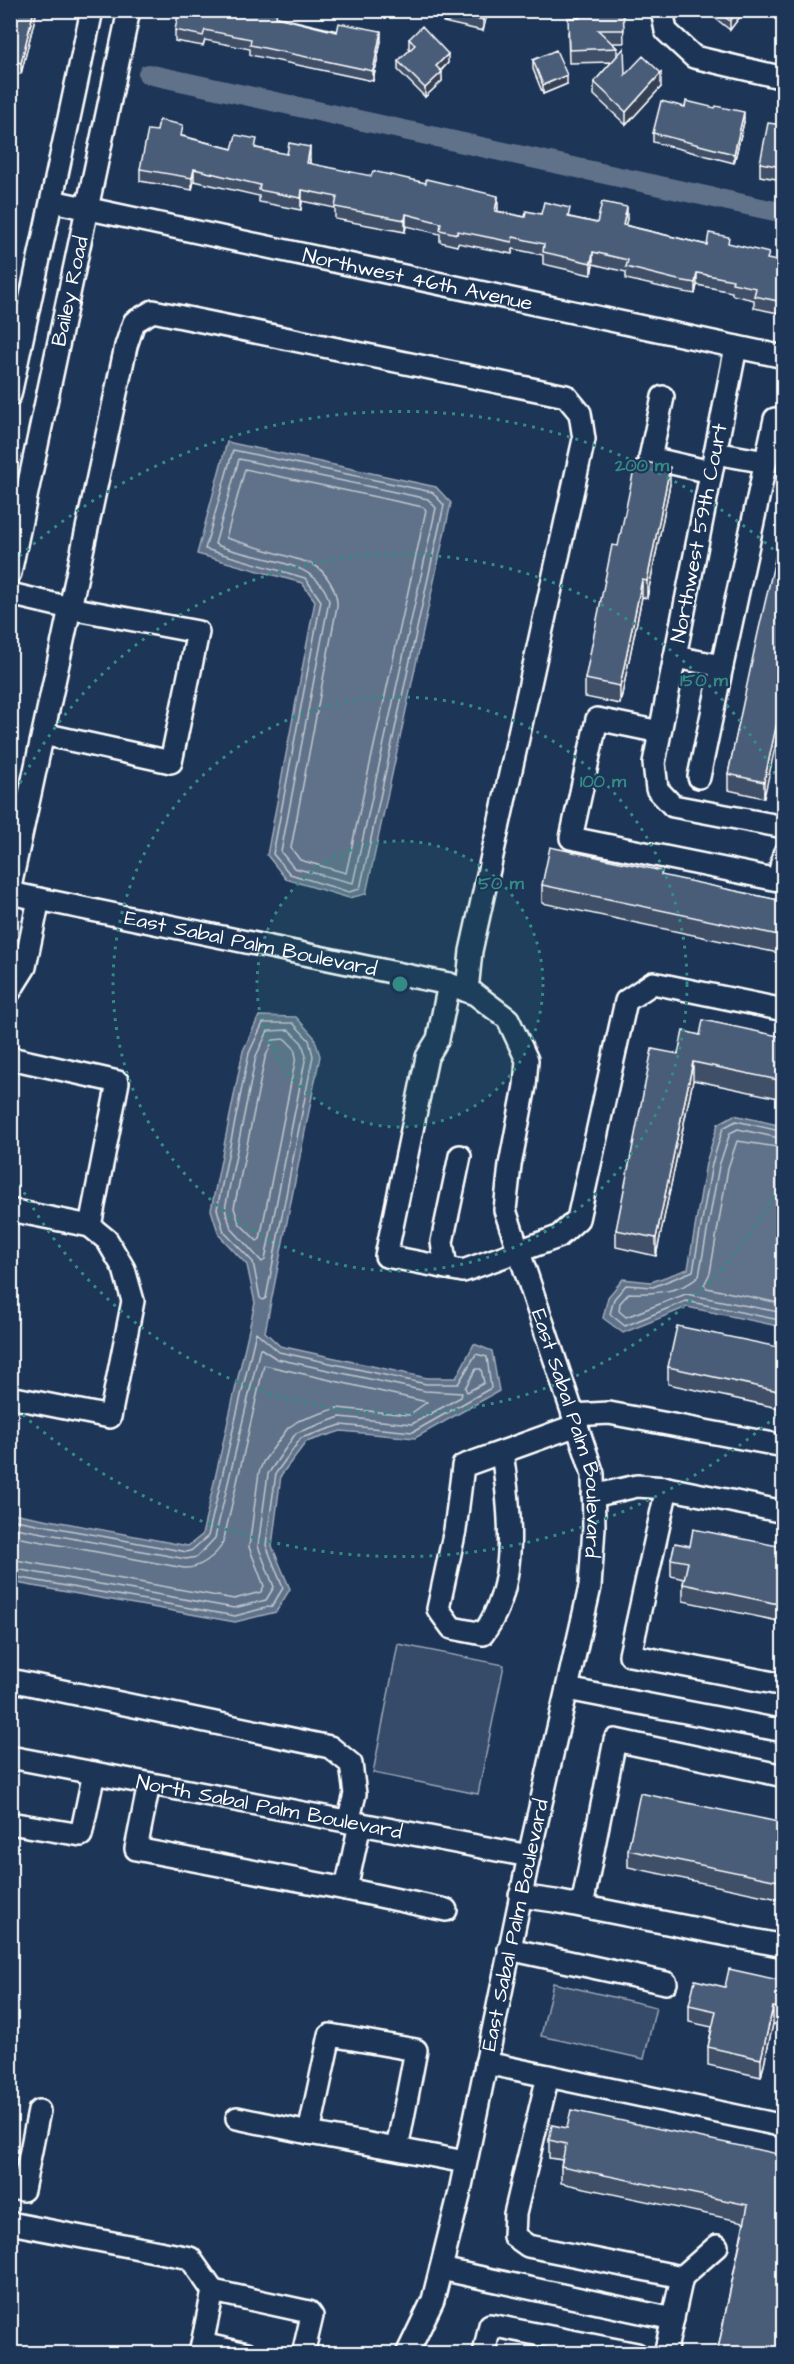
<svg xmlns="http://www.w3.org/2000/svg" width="794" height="2364" viewBox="0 0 794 2364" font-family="'Architects Daughter',sans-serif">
	<rect width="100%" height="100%" fill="#1d3557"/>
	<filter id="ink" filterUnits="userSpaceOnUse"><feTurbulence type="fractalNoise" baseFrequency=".0167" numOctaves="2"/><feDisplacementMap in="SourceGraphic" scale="12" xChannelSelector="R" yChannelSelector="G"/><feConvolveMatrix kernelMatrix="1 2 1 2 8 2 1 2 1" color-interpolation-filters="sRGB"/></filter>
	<g filter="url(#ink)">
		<path fill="#364b69" stroke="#9aa5b4" stroke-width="1.5" d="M398,1644L504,1665L478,1794L373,1773Z
			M553,1983L656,2007L644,2059L541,2036Z"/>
		<path fill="#617289" stroke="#a0aab8" stroke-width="1.5" d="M227,442L436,487L451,503L366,894L349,898L286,879L267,855L315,601L302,583L197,554Z
			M259,1016L296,1017L314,1037L320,1056L265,1332L280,1346L427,1378H456L474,1344L492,1351L499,1391L415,1438L341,1431L306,1442L281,1475L272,1546L290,1589L276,1612L235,1622L11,1582L12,1513L188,1546L202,1535L255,1303L247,1265L219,1235L211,1210L243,1051Z
			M734,1115L783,1126V1327L687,1307L623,1333L603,1318L608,1297L623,1279L651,1282L688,1269L706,1163L718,1124Z"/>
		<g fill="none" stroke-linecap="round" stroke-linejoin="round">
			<path stroke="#c0c7d0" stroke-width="1.5" d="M233,450L432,492L444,505L360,889L349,892L290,874L273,854L321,601L305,578L205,549Z
				M239,459L428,499L436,508L353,883L294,868L281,852L329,601C318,556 249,561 215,544Z
				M245,469L423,507L426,510L346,873L300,860L291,848L337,606C338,591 326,572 313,564L226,538Z
				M263,1023H293L309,1040L313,1056L266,1298L263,1300L260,1298L253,1262L224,1232L217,1209L249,1053Z
				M289,1030L302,1043L306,1056L265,1260L262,1262L231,1228L225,1209L256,1056L268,1031Z
				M285,1039L294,1048L296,1057L260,1239L257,1241L239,1223L234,1208L265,1058L273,1040Z
				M784,1132L736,1121L723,1128L712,1164L693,1271L653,1287L626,1285L614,1299L610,1314L625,1326L686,1301L784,1321
				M784,1139L738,1129L730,1133L719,1166L699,1276C682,1293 651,1294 629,1293L620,1303L619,1311L626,1317L686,1294L784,1313
				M784,1148L737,1141L728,1168L710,1273L704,1285L707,1288L784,1304
				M476,1369H481L484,1383L467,1392L465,1388Z
				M10,1519L187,1552L192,1550L208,1536L256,1332L279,1352L426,1384H458L476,1354L487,1357L491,1388L413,1432L341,1425L301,1438L276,1473L266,1545L283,1588L272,1606L235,1616L10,1576
				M10,1527L186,1559L197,1557L215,1538L260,1348L277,1359L425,1391L462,1393L461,1397L412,1424L340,1417L296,1433L268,1474L258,1546L274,1587L266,1600L234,1608L10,1568
				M10,1536L184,1568C199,1569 216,1556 223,1543L264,1365L427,1402L409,1415L337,1408L298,1421L288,1428L263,1462L259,1472L249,1547L264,1586L261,1592L234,1599L10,1559"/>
			<path stroke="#617289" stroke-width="20" d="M148,74L784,213"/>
			<defs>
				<g id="minor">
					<path d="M662,10L666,31L694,57L784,78"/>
					<path id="s1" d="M52,201L784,357"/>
					<path d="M736,347L654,763L657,789L673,806L784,827"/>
					<path d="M10,395L92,10"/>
					<path d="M663,397L650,458L711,472"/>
					<path d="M715,453L766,462"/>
					<path id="s2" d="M10,573L129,10"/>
					<path d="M10,594L70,608L126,346L134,322L153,311L566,396L580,413L584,439L471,951L467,991"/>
					<path d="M675,657L722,666L775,419"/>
					<path d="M660,732L597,719L571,838L778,880L784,854"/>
					<path d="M699,777L722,666"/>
					<path d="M10,887L70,608L198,632L171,762L43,734"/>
					<path id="s3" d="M10,893L449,984L475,994L508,1019L527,1060L525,1086L510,1165L505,1210L593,1474L594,1527L590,1587L529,1856L459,2196L433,2300L407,2354"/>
					<path d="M449,984L438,1039L427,1057L386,1256L463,1271L558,1237L578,1219L626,1001L653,983L784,1010"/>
					<path d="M10,991L25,967L39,899"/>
					<path d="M10,1058L118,1082L90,1226L10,1210"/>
					<path d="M446,1268L442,1242L460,1156"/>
					<path d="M10,1397L110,1417L133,1301L124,1269L107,1240L90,1226"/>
					<path d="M573,1415L609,1413L784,1446"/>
					<path d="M502,1452C510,1509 520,1585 483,1634L452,1628L438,1609L455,1530L463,1466L577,1425"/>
					<path d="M593,1496L637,1486L667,1488"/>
					<path d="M784,1512L667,1488L630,1655L784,1685"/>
					<path d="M10,1680L330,1747L351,1764L355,1794L348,1822"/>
					<path d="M567,1689L784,1731"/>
					<path id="s4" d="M10,1757L529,1856"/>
					<path d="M149,1784L136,1849L346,1889"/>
					<path d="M10,1823L81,1835L94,1773"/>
					<path d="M360,1824L346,1889L446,1910"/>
					<path d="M520,1896L555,1901L784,1946"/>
					<path d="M582,1906L615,1740L784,1776"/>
					<path d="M509,1949L666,1983"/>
					<path d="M486,2063L548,2076L515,2214L514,2236L528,2246L682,2277L665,2354"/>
					<path d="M548,2076L784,2126"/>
					<path d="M237,2118L309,2133"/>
					<path d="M397,2149L309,2133L330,2035L416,2050L397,2149L465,2162"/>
					<path d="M10,2188L23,2190L39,2111"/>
					<path d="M10,2223L190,2258L213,2291"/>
					<path d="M441,2269L673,2319"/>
					<path d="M682,2277L717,2246"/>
					<path d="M202,2344L247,2354"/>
					<path d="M200,2354L213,2291L309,2312L312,2316L303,2354"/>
					<path d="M484,2354L490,2325L637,2354"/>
				</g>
			</defs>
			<use href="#minor" stroke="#fff" stroke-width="26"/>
			<use href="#minor" stroke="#1d3557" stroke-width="21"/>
		</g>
		<path fill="#405068" stroke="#fff" stroke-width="1.5" d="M10,10H37L21,74L10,72Z
			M444,10H488L483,31L443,22Z
			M579,10H623L624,43H612L617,48V56L625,75L661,87L626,125L594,95V82L612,62L569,63L568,32L579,18Z
			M705,10H745L730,30Z
			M278,17L381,41L373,81L250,55V49L205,40L203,46L175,41V30Z
			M409,39L448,63L441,71L442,81L425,97L398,70V61L410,50L409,48Z
			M533,60L567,84L543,94L533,69Z
			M744,122L734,163L653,142V133Z
			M783,125L782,180L760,176V163Z
			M183,136L232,149L257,148L310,159V164L498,208L497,211L525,217L541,214L570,217L597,223L627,219L625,225L707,245L729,244L769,260L783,262V314L754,308V300L732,295V292L697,285L695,294L678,291L626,279V272L593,264L591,275L543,264V255L513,249L512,254L458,243L457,246L440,242V234L406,226L405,232L335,219V208L302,201L301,210L259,202V196L194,181L192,190L140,181V169Z
			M670,484L647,598L642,597L620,704L585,697V679L618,546Z
			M783,525L764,798L728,790V774Z
			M662,876L783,901V954L542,903V885Z
			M700,1035L783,1037V1099L693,1080L656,1256L616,1247V1230L678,1054Z
			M783,1348V1409L668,1384V1367Z
			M690,1546L783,1547V1622L683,1601V1584L684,1579L671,1576V1559Z
			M783,1823V1900L628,1867V1850Z
			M783,1981V2026L773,2024L761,2077L708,2065V2047L712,2027L689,2022V2005L725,1987Z
			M567,2128L783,2155V2340L781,2354H717L744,2222L561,2183V2166L562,2160L549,2158V2140Z"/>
		<path fill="#344155" stroke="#fff" stroke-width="1.5" d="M34,10H37L21,74V63Z
			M486,10H488L483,31V20Z
			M738,10H745L730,30V21Z
			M381,31V41L373,81V71Z
			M448,54V63L436,75V66Z
			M442,72V81L425,97V88Z
			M661,73V87L626,125V112Z
			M567,75V84L543,94V85Z
			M744,112V122L734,163V154Z
			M310,147V159L307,175V163Z
			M783,158V171L782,180V167Z
			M194,169V181L192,190V178Z
			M302,190V201L301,210V198Z
			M498,196V208L495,222V211Z
			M627,207V219L623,236V225Z
			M406,214V226L405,232V220Z
			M593,252V264L591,275V263Z
			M697,273V285L695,294V283Z
			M670,467V484L647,598V581Z
			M642,580V597L620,704V686Z
			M783,695V711L764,798V782Z
			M693,1062V1080L656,1256V1238Z
			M773,2007V2024L761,2077V2059Z
			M783,2322V2340L781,2354H777Z"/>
		<path fill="#4a5d79" stroke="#fff" stroke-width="1.5" d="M10,10H34L21,63L10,60Z
			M179,10H277L276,17L337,32L339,23L381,31L373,71L250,45L251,39L205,30L203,36L175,30Z
			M444,10H486L483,20L443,12Z
			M579,10H623L624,30H598L617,48L569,50L568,18H580Z
			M716,10H738L730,21Z
			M422,26L448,54L436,66L442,72L425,88L398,61L415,45L409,39Z
			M624,48L625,75L643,56L661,73L626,112L594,82Z
			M556,50L567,75L543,85L533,60Z
			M661,101L685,107L686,101L715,108L716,106L744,112L734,154L653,133Z
			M159,120L183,125L181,136L232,149L236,135L257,139L255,148L287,154L289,143L310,147L307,163L371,176L373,171L426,183V179L498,196L495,211L525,217L526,211L541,214L544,202L570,208L568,217L597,223L602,202L627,207L623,225L707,245L709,233L729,237L728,243L769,253L767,259L783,262V302L754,296L756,288L732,283L733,280L697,273L695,283L678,280L626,267L628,260L593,252L591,263L543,252L544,244L513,237L512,242L458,231L457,234L440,230L441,223L406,214L405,220L335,207L337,197L302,190L301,198L259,190L260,185L194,169L192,178L140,169L148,130L157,131Z
			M768,123L783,125V158L782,167L760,163Z
			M636,460L670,467L647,581L642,580L620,686L585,679L612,545L618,546Z
			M783,525V695L764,782L728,774L758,633Z
			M550,847L662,871L661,875L783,901V936L542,885Z
			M703,1020L783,1037V1081L693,1062L656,1238L616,1230L652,1049L678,1054L683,1031L700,1035Z
			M677,1326L783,1348V1392L668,1367Z
			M693,1529L783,1547V1605L683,1584L688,1562L671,1559L675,1543L690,1546Z
			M640,1793L783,1823V1882L628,1850Z
			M729,1969L783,1981V2009L773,2007L761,2059L708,2047L716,2011L689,2005L695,1980L725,1987Z
			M571,2110L783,2155V2322L777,2354H717L748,2205L561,2166L566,2144L549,2140L552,2125L567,2128Z"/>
	</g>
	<circle cx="400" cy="984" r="143" fill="#338b84" fill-opacity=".12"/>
	<g fill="none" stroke="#338b84" stroke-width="3" stroke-dasharray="3 6">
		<circle cx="400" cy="984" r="143"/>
		<circle cx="400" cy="984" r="287"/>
		<path d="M783 1179A430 430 0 0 1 12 1169M12 799A430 430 0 0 1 783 789"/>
		<path d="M783 1410A573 573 0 0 1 13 1406M13 562A573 573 0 0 1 783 558"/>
	</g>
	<g text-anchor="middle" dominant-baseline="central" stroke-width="4.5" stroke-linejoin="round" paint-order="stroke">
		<g font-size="21" fill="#fff" stroke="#1d3557">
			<text stroke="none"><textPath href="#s1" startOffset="374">Northwest 46th Avenue</textPath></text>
			<text stroke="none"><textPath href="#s2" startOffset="288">Bailey Road</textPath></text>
			<text transform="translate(699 533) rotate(-79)">Northwest 59th Court</text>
			<text stroke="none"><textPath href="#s3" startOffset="246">East Sabal Palm Boulevard</textPath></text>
			<text stroke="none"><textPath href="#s3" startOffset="948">East Sabal Palm Boulevard</textPath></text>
			<text stroke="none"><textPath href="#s4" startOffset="264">North Sabal Palm Boulevard</textPath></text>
			<text transform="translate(515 1925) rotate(-78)">East Sabal Palm Boulevard</text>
		</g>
	</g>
	<circle cx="400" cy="984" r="9" fill="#338b84" stroke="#1d3557" stroke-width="3"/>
	<g font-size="18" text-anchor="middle" font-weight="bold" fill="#338b84" stroke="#1d3557" stroke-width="4.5" stroke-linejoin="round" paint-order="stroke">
		<text x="642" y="471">200 m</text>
		<text x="704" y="686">150 m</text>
		<text x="603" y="787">100 m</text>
		<text x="501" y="889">50 m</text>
	</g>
	<rect width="794" height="2364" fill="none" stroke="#1d3557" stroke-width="36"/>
	<rect x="18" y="18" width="758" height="2328" fill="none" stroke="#fff" stroke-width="2" filter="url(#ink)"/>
</svg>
